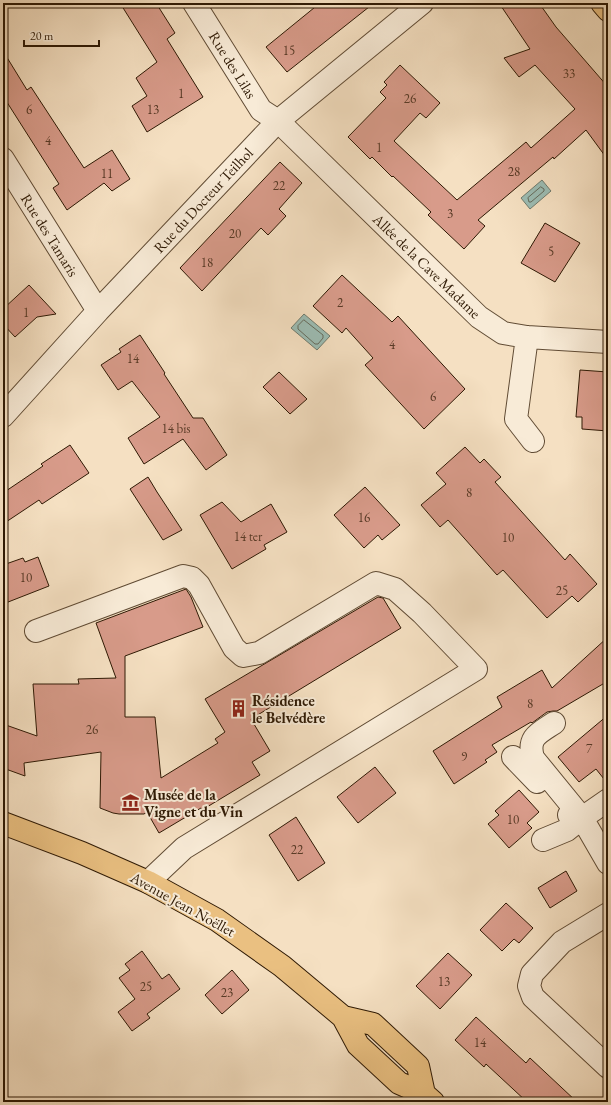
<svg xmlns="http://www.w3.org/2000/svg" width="611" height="1105" viewBox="0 0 611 1105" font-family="'EB Garamond',serif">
	<rect width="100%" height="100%" fill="#f5e0c2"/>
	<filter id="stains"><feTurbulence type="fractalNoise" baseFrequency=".005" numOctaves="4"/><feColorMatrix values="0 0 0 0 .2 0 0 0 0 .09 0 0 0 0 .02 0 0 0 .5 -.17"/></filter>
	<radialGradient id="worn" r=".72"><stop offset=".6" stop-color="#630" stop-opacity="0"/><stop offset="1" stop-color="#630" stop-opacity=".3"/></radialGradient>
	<path fill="#9cbdb4" stroke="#707b6e" d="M542,180L551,191L530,209L521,198Z
		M304,314L330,336L317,350L291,328Z"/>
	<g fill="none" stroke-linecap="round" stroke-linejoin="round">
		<path stroke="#656b5c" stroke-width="1" d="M541,187L544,189V191L531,202H529L528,198Z
			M304,320L323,335V338L318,344H315L298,329V326Z"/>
	</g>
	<path fill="#d89b8a" stroke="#2e1904" d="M120,3H156L175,33L167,39L203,97L147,132L132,106L147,96L136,78L157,62Z
		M320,3H374L287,72L266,47Z
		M499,3H539L556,27L608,87V160L586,130L554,159L553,157L478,220L485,226L464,249L428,215L431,212L393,176L392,177L372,157L370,159L348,137L386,98L380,92L387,85L384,82L400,65L440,103L426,118L420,113L394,141L457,200L526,142L531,148L575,109L535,65L519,77L504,58L530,49Z
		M3,51L27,90L31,87L84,168L112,150L130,179L112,191L104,183L67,210L53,188L59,184L3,96Z
		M280,162L302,183L279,209L286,216L268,235L261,228L202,291L180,268Z
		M545,223L580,243L555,282L521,263Z
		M342,275L392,322L398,316L465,389L424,429L365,365L373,358L346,328L342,333L313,306Z
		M29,285L56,314L37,317L15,337L3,324V309Z
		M140,335L165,373L164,374L193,418H203L227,455L206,470L183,439L144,464L128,438L160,417L132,381L118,390L101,365L121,352L119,349Z
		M580,370L608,372V431L582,429V417H576Z
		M279,372L307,399L290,414L263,387Z
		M70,445L89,473L42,504L39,500L3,524V493L43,466L41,464Z
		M465,447L480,463L484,459L501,477L495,482L565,560L570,554L597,584L578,602L572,596L547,618L503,570L497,575L448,520L440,527L421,505L446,484L436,473Z
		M148,477L157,492L182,530L163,540L130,489Z
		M365,487L400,525L382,540L378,535L364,548L334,515Z
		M222,502L241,522L271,504L287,532L264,545L266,549L232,569L200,515Z
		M38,557L49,586L3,604V565L23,558L25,562Z
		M186,589L191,597L203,627L125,656V717H155L161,778L218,743L215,739L225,732L205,699L378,597L383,598L401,628L251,719L270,751L252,762L260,775L202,810L201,808L159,833L147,812L144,814H119L113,813L100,808L101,752L24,763L25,776L3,768V724L37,736L33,684H79L78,679L116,678L96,623Z
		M608,637V681L557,711H553L547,712L532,723L531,722L492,745L497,752L485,760L487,762L454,784L433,751L502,707L497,697L542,670L552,688Z
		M608,715V784L596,769L579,782L558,757Z
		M375,767L396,793L358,823L337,797Z
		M519,790L539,812L527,823L532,828L509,848L488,824L499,815L495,811Z
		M296,817L325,863L298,881L269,835Z
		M566,871L577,891L550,908L538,888Z
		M506,903L533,928L519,943L514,939L502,951L480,930Z
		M142,951L162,979L169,974L180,989L147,1014L150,1018L132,1031L118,1012L135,999L119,978L130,970L125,964Z
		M448,953L472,975L440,1009L416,986Z
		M232,970L249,990L222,1014L205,995Z
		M476,1017L526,1063L530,1058L577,1102H527L486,1064L484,1067L455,1040Z"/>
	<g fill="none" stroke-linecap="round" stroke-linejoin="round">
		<defs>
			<path id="minor" d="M194,3L261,110L278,121L479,317L503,333L527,337L608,342
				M3,159L98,311
				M527,337L516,419L533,441
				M3,416L98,311L278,121L422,3
				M36,631L183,576L192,578L199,585L234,648L243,656L259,653L376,583L395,589L422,613L476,669L184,848L148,882
				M513,757L537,782
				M569,815L582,818L608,800
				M582,818L608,863
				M543,840L567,830L582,818L533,758C527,737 539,733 554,723
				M608,914L562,942L532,974L529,986L533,997L608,1067"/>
			<path id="major" d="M602,3L608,10
				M3,823L82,853L148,882L217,920L282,966L343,1017L358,1045L399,1083L424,1094L433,1102
				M343,1017L373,1024L418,1066L424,1094"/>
		</defs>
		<use href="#minor" stroke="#604b34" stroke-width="24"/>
		<use href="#major" stroke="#2e1904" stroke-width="24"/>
		<use href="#minor" stroke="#f8ebd7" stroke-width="22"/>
		<use href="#major" stroke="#eac081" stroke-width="22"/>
	</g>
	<defs>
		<symbol id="building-bare" viewBox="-9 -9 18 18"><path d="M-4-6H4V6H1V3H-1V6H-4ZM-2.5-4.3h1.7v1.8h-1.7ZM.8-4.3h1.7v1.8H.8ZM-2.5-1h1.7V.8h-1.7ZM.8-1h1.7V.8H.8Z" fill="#8f2418" stroke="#f8ebd7" stroke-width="2.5" paint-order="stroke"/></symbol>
		<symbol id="museum-bare" viewBox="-9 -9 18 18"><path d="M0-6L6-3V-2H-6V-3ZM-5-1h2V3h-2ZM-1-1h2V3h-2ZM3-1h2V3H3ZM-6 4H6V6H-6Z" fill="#8f2418" stroke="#f8ebd7" stroke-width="2.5" paint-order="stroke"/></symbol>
	</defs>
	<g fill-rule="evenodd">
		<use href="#building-bare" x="226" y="696" width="25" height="25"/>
		<use href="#museum-bare" x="118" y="790" width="25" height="25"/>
	</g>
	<g text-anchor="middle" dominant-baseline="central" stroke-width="4" stroke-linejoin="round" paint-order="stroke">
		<g font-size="13" fill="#583a26">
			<text x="289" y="50">15</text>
			<text x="569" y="73">33</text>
			<text x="181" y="93">1</text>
			<text x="410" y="98">26</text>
			<text x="29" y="109">6</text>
			<text x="153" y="109">13</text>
			<text x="48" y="140">4</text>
			<text x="379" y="147">1</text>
			<text x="514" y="171">28</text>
			<text x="107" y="173">11</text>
			<text x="279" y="185">22</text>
			<text x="450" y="213">3</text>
			<text x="235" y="233">20</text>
			<text x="551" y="251">5</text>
			<text x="207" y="262">18</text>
			<text x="340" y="302">2</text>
			<text x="26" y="312">1</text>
			<text x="392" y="344">4</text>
			<text x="133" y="358">14</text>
			<text x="433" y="396">6</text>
			<text x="176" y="428">14 bis</text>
			<text x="469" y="492">8</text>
			<text x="364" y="517">16</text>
			<text x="248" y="536">14 ter</text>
			<text x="508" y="537">10</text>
			<text x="26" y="577">10</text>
			<text x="562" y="590">25</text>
			<text x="530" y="703">8</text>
			<text x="92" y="729">26</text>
			<text x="589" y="748">7</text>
			<text x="464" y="756">9</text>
			<text x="513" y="819">10</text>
			<text x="297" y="849">22</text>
			<text x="444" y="981">13</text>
			<text x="146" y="986">25</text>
			<text x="227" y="992">23</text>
			<text x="480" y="1042">14</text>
		</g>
		<g font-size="15" fill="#2e1904" stroke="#f8ebd7">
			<text transform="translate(233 65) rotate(58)">Rue des Lilas</text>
			<text transform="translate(203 200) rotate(-47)">Rue du Docteur Teilhol</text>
			<text transform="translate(50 235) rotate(58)">Rue des Tamaris</text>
			<text transform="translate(427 266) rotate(44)">Allée de la Cave Madame</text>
			<text transform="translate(183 904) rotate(29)">Avenue Jean Noëllet</text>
		</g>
		<g font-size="15" font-weight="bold" fill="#2e1904" stroke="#f8ebd7" text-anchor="start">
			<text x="252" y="700">Résidence<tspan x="252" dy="17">le Belvédère</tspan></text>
			<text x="144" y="794">Musée de la<tspan x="144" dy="17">Vigne et du Vin</tspan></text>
		</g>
	</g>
	<rect width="611" height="1105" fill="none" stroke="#f5e0c2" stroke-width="16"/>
	<rect x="4" y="4" width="603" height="1097" fill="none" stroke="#2e1904" stroke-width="2"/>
	<rect x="8" y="8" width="595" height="1089" fill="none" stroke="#2e1904"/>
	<path d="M24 40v6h75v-6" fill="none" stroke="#2e1904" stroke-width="2"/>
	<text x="30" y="40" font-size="12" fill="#2e1904" stroke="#f8ebd7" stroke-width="3" paint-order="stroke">20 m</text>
	<rect width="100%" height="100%" filter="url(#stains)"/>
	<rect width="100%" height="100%" fill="url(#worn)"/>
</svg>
